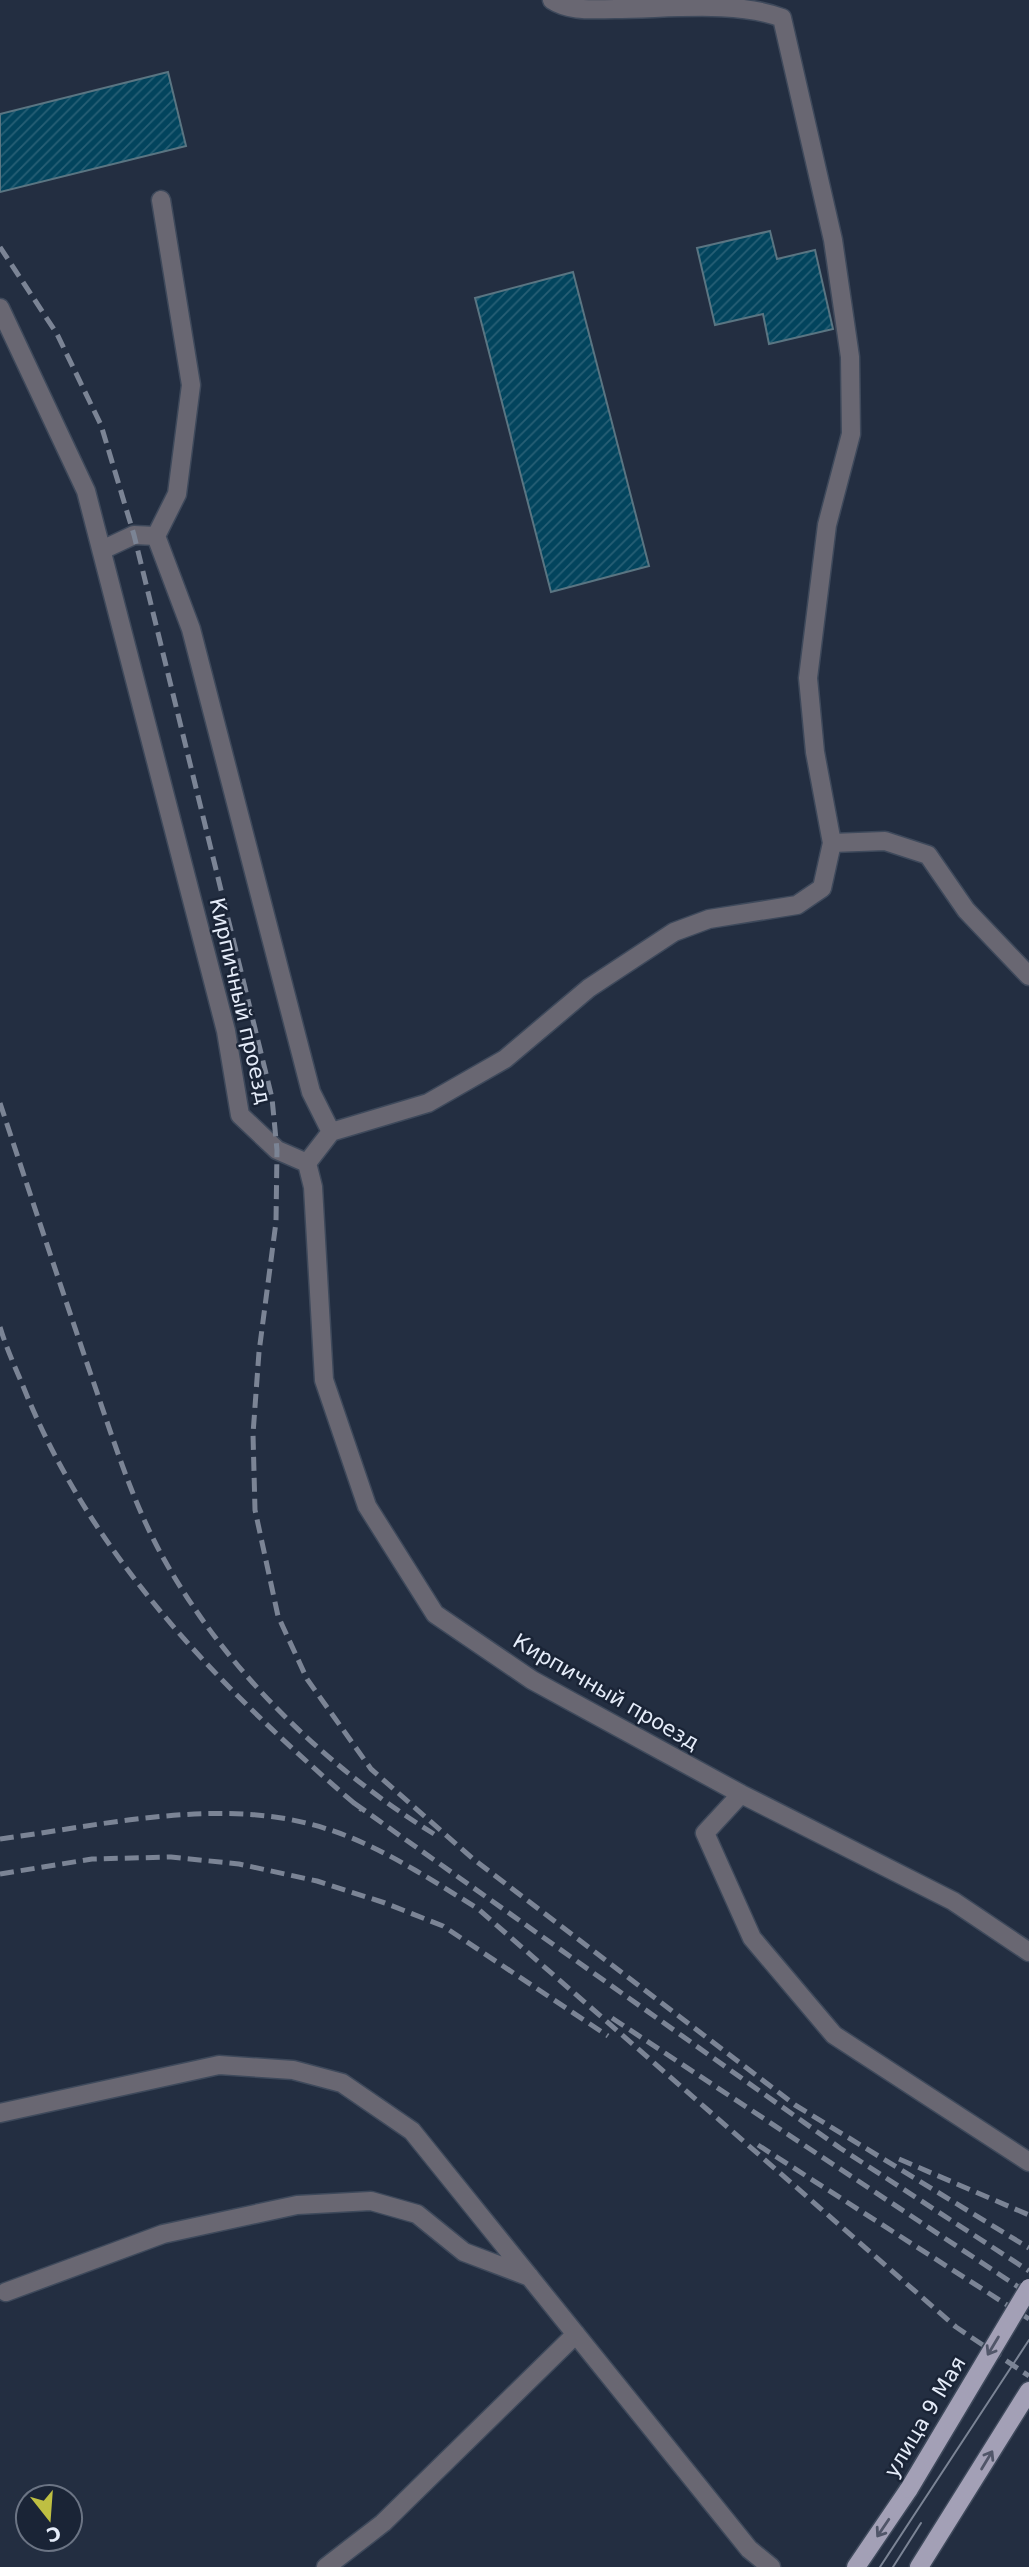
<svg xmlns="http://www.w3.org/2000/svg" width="1029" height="2567" viewBox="0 0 1029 2567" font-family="'DejaVu Sans',sans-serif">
	<defs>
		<pattern id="building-hatch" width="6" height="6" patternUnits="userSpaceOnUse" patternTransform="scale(1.75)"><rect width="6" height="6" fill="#02445d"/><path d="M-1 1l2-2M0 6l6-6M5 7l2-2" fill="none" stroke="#275f75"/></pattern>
	</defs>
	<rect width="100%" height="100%" fill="#232e41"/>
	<path fill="url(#building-hatch)" stroke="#5a7582" stroke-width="2" d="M168,72L186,146L0,192V114Z
		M770,231L777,259L815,250L833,329L769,344L763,314L715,325L697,248Z
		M573,272L649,566L551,592L475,298Z"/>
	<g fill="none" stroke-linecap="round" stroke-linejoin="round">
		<defs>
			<path id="minor" d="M161,200L191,385L177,494L156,536L191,629L311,1092L331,1132
				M0,308L86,491L226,1031L240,1115L277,1150L307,1163L313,1187L324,1380L367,1506L435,1614L532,1680L741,1794
				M102,550L134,535L156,536
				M832,843L885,841L928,855L966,910L1029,976
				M307,1163L331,1132L428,1103L505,1059L589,988L674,932L709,919L797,905L822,888L832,843L815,752L808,678L827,525L851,434L850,357L833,240L782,18C736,0 666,9 615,9C594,9 570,12 552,0
				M1029,1952L953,1901L741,1794L705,1833L752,1938L834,2035L1029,2162
				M0,2113L219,2065L293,2070L342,2083L412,2131L749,2549L771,2567
				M6,2292L163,2234L297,2205L371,2201L417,2214L464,2252L530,2277
				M326,2567L383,2523L576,2334"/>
			<path id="major" d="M856,2567L909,2489
				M919,2567L1029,2391"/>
		</defs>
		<use href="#minor" stroke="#3e495b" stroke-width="21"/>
		<use href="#major" stroke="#3e495b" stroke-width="21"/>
		<use href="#minor" stroke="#696772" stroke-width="18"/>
		<use href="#major" stroke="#a3a0b6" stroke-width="18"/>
		<path stroke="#7b8495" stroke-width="2" d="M880,2567L1029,2340
			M893,2567L921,2523"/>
		<path stroke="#7b8495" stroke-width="5" stroke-dasharray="14 7" stroke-linecap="butt" d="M0,247L57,334L101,425L134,535L272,1098L277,1150L276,1222L259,1352L253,1434L255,1510L278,1616L307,1679L371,1769L472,1858L795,2105L1029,2248
			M0,1103C30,1194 60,1284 91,1375C112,1435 130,1496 160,1552C223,1668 323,1765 434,1834
			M0,1327C6,1347 15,1367 23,1386C92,1559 223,1691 362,1810
			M354,1803L840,2148L1029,2271
			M0,1839C97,1826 211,1799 306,1823C369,1838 423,1875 477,1908L956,2327L1029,2376
			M0,1874L92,1859L171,1857L239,1864L317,1881L385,1903L443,1926L608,2036
			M612,2018L1029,2294
			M758,2145L1029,2319
			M899,2159L1029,2215"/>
		<defs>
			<path id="major-bridge" d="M909,2489L1029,2288"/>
		</defs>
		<use href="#major-bridge" stroke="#3e495b" stroke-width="21" stroke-linecap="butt"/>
		<use href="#major-bridge" stroke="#a3a0b6" stroke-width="18"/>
	</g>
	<defs><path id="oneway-shaft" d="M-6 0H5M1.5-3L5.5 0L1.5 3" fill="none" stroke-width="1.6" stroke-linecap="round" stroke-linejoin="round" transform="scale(1.75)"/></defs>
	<g stroke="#515669">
		<use href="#oneway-shaft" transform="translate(993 2346) rotate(121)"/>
		<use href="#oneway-shaft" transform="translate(987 2460) rotate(-59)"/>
		<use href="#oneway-shaft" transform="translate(883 2528) rotate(124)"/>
	</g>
	<g text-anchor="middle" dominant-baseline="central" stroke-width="5" stroke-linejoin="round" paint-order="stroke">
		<g font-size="21" fill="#e5ecf9" stroke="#1a2436">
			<text transform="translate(240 1001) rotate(77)">Кирпичный проезд</text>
			<text transform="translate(606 1692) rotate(30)">Кирпичный проезд</text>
			<text transform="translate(925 2417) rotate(-59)">улица 9 Мая</text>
		</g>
	</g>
	<g transform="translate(49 2518) rotate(163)"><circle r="33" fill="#1a2436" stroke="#6b7484" stroke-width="2"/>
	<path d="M0-5L12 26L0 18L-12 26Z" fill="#bebf42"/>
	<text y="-10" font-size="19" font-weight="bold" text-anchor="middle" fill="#e5ecf9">С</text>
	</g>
</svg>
